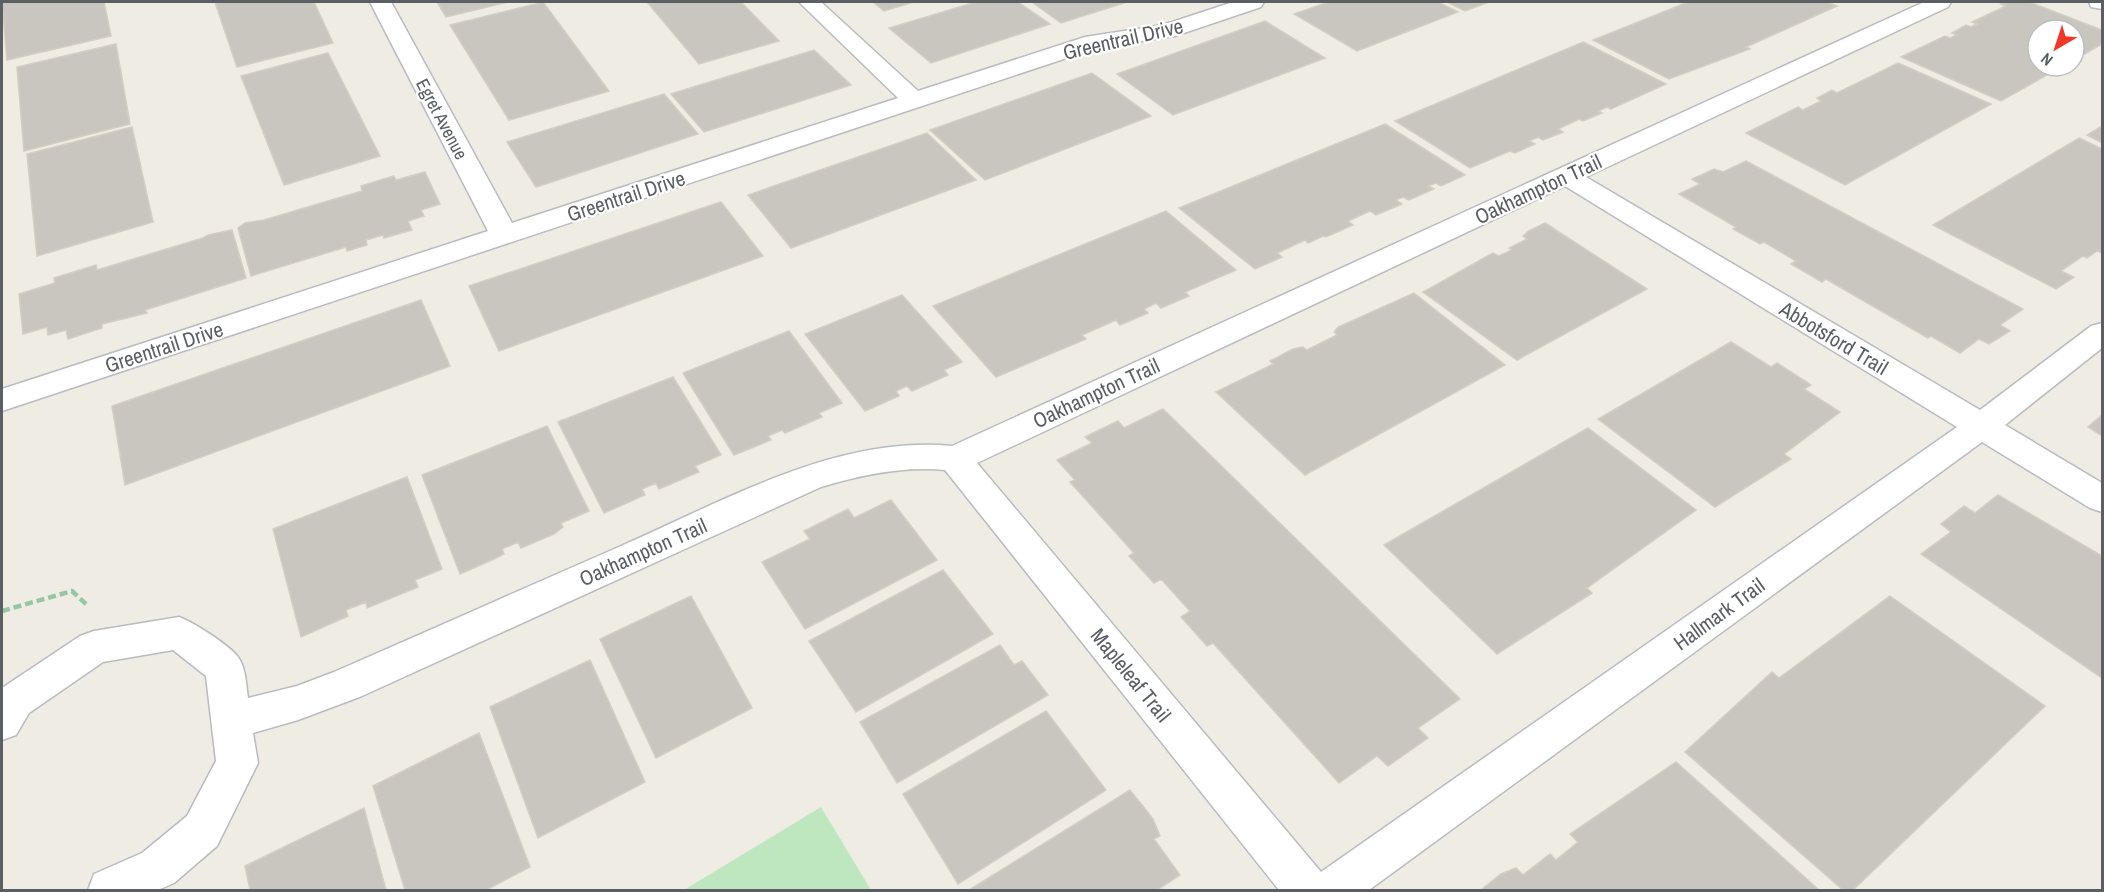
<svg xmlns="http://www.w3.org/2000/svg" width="2104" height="892" viewBox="0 0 2104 892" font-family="'Archivo Narrow',sans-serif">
	<rect width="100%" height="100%" fill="#efece3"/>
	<path fill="#bee7bf" d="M821,807L871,890H684Z"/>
	<path fill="#c9c6c0" stroke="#d3cec1" stroke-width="1.5" d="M2,2H104L111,36L7,60Z
		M215,2H314L333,43L237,67Z
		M437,2H508L446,17Z
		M543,2L609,91L509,120L450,25Z
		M647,2H741L779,41L699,64Z
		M873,2H914L884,11Z
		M976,2H1018L1050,24L931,63L889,28Z
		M1032,2H1127L1061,23Z
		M1329,2H1438L1458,12L1357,51L1294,14Z
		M1447,2H1489L1465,11Z
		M1688,2H1827L1837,6L1746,47L1750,49L1669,79L1593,40Z
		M2007,2H2029L2102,30V44L2074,60V30H2038V66H2063L2001,101L1901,57L1945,36L1950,38L1957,35L1952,33L1966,25L1971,27L1977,24L1972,22L2006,6L2001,4Z
		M1265,21L1325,58L1173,115L1117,74Z
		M1583,42L1666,84L1611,109L1607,107L1598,111L1602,113L1583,121L1579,119L1558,129L1563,132L1543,140L1538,137L1529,141L1535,144L1515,153L1510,151L1470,168L1395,121Z
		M116,44L130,124L24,151L17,67Z
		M814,50L851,85L704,132L671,94Z
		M328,53L380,156L284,185L241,76Z
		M1898,63L1991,104L1845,185L1746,133L1798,107L1803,110L1821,101L1817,98L1832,90L1837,93Z
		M1092,73L1151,116L985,180L930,130Z
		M664,94L698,134L536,187L507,142Z
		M1385,124L1465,175L1441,186L1436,183L1428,186L1434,189L1409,200L1403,197L1396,200L1402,204L1376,215L1370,211L1348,221L1353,225L1326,237L1323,236L1308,243L1305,240L1277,253L1282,257L1255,269L1179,208Z
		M2102,126V143L2087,135Z
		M132,127L153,222L37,256L27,154Z
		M927,133L976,180L791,248L748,195Z
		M2079,138L2102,149V253L2097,251L2087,258L2083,256L2061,271L2074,277L2056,289L1933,225Z
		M1746,161L2023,309L2000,325L2010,331L1989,344L1979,339L1960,353L1931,336L1928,338L1826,279L1822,282L1791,264L1796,261L1764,242L1760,244L1733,229L1736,227L1679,194L1700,184L1692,179L1714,169L1723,172Z
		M425,172L440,204L421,210L424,216L408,221L412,230L384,238L383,235L366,240L367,245L347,251L346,247L251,276L238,228L245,223L264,220L362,191L361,186L394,176L396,180Z
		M721,202L763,256L499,351L469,286Z
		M1166,211L1236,270L1185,292L1189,296L1161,308L1156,303L1144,309L1148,313L1120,325L1116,320L1082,335L1086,339L996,377L933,306Z
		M1545,223L1647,289L1517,360L1423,292L1493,253L1499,256L1512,250L1509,248L1527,239L1523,236L1529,231Z
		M232,230L246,278L145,310L147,313L102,324V328L68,339L66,330L48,335L47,327L23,334L19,294L55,283L54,278L96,265L97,270L203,238L208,235Z
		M1414,293L1505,365L1305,475L1216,392L1273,364L1270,361L1293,349L1303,347L1307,350L1337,335L1334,332L1338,327Z
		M902,295L962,362L944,370L948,375L912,391L907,386L896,391L899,396L865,411L805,334Z
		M421,300L450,366L125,485L112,406Z
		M789,331L842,403L819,413L822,417L785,433L782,430L768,436L771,440L734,455L683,373Z
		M1731,342L1771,367L1777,363L1811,385L1804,389L1840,412L1784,454L1791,459L1715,507L1598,419Z
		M673,377L721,455L695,466L699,472L659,489L656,483L642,489L645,495L604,513L558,422Z
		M1163,409L1460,699L1418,728L1428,738L1388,766L1377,756L1339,783L1213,643L1207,646L1181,617L1190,611L1161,579L1154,583L1129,556L1134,553L1070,482L1075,480L1057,460L1092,443L1085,437L1118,421L1124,428Z
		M2102,415V436L2088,427Z
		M547,426L589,511L561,523L563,527L554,534L521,548L518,542L502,549L504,554L494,559L460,574L422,475Z
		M1588,428L1696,510L1587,588L1592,593L1497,654L1384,545Z
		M407,477L442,569L415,580L418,587L367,608L366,602L346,610L348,616L301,637L273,529Z
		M1998,495L2102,556V678L1921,554L1951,532L1941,524L1964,506L1975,513Z
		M891,500L937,560L805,629L762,562L810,539L804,531L848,509L854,518Z
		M943,570L993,634L856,712L809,641Z
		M691,596L752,708L656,758L600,639Z
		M1890,596L2045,706L1853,890H1843L1685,752L1772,672L1779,678Z
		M1000,645L1014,665L1022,661L1048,695L897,783L860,722Z
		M590,660L645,782L538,838L490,707Z
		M1046,711L1106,790L958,884L903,794Z
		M479,733L530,867L486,890H405L373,786Z
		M1676,762L1819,890H1481L1501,874L1516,868L1523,875L1550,854L1556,860L1578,842L1570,834Z
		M1130,790L1153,819L1160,836L1154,839L1180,875L1157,890H969Z
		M364,808L386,890H250L245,866Z"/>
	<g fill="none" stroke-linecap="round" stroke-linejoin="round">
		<defs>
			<path id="minor" d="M370,2H391L512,223L898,98L799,2H821L918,91L1085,37L1163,25L1233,2H1264L1261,7L1175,36L1097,48L2,411V389L488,231Z
				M1924,2H1951L1948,7L1586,177L1980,410L2091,326L2102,323V348L2005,425L2102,483V512L2090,508L1982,442L1369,890H1279L945,470C903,466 861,475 821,487L362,696L298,720L253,733L258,763L217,846L174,883L158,890H88L94,874L142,853L187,816L216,761L206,676L173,650L103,662L29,713L16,735L2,740V688L80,636L94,631L179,617C193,622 229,645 238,657C246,668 246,685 248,698L297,686L334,672C430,630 525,588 621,546C724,501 837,435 952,446ZM1565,186L1957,427L1321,872L977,463Z
				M2089,2H2102V9L2091,7Z"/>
		</defs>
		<use href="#minor" stroke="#b8bbc0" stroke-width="3"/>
		<path stroke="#96c6a4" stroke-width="4.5" stroke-dasharray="8 4" stroke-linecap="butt" d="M2,611L72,591L87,605"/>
		<use href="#minor" fill="#fff" fill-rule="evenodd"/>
	</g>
	<g text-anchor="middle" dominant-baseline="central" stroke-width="4.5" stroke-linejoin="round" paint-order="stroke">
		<g font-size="18" fill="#5b5f64" stroke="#fff">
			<text transform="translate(442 119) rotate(62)">Egret Avenue</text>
		</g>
		<g font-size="21" fill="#5b5f64" stroke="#fff">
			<text transform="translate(1123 39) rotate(-13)">Greentrail Drive</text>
			<text transform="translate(1538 189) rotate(-25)">Oakhampton Trail</text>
			<text transform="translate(626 196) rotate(-18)">Greentrail Drive</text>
			<text transform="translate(1834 338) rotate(31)">Abbotsford Trail</text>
			<text transform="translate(164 347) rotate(-18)">Greentrail Drive</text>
			<text transform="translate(1096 393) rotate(-25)">Oakhampton Trail</text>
			<text transform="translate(643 552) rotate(-24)">Oakhampton Trail</text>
			<text transform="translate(1719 614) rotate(-36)">Hallmark Trail</text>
			<text transform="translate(1131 675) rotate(51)">Mapleleaf Trail</text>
		</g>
	</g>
	<rect width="2104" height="892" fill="none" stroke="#5b5f64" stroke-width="6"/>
	<g transform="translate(2056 48) rotate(219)"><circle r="28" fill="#ffffff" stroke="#bdbfc1" stroke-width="1.5"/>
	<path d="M0-4.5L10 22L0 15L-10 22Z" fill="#f03828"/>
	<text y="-9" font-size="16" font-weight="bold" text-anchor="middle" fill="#5b5f64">N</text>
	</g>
</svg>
